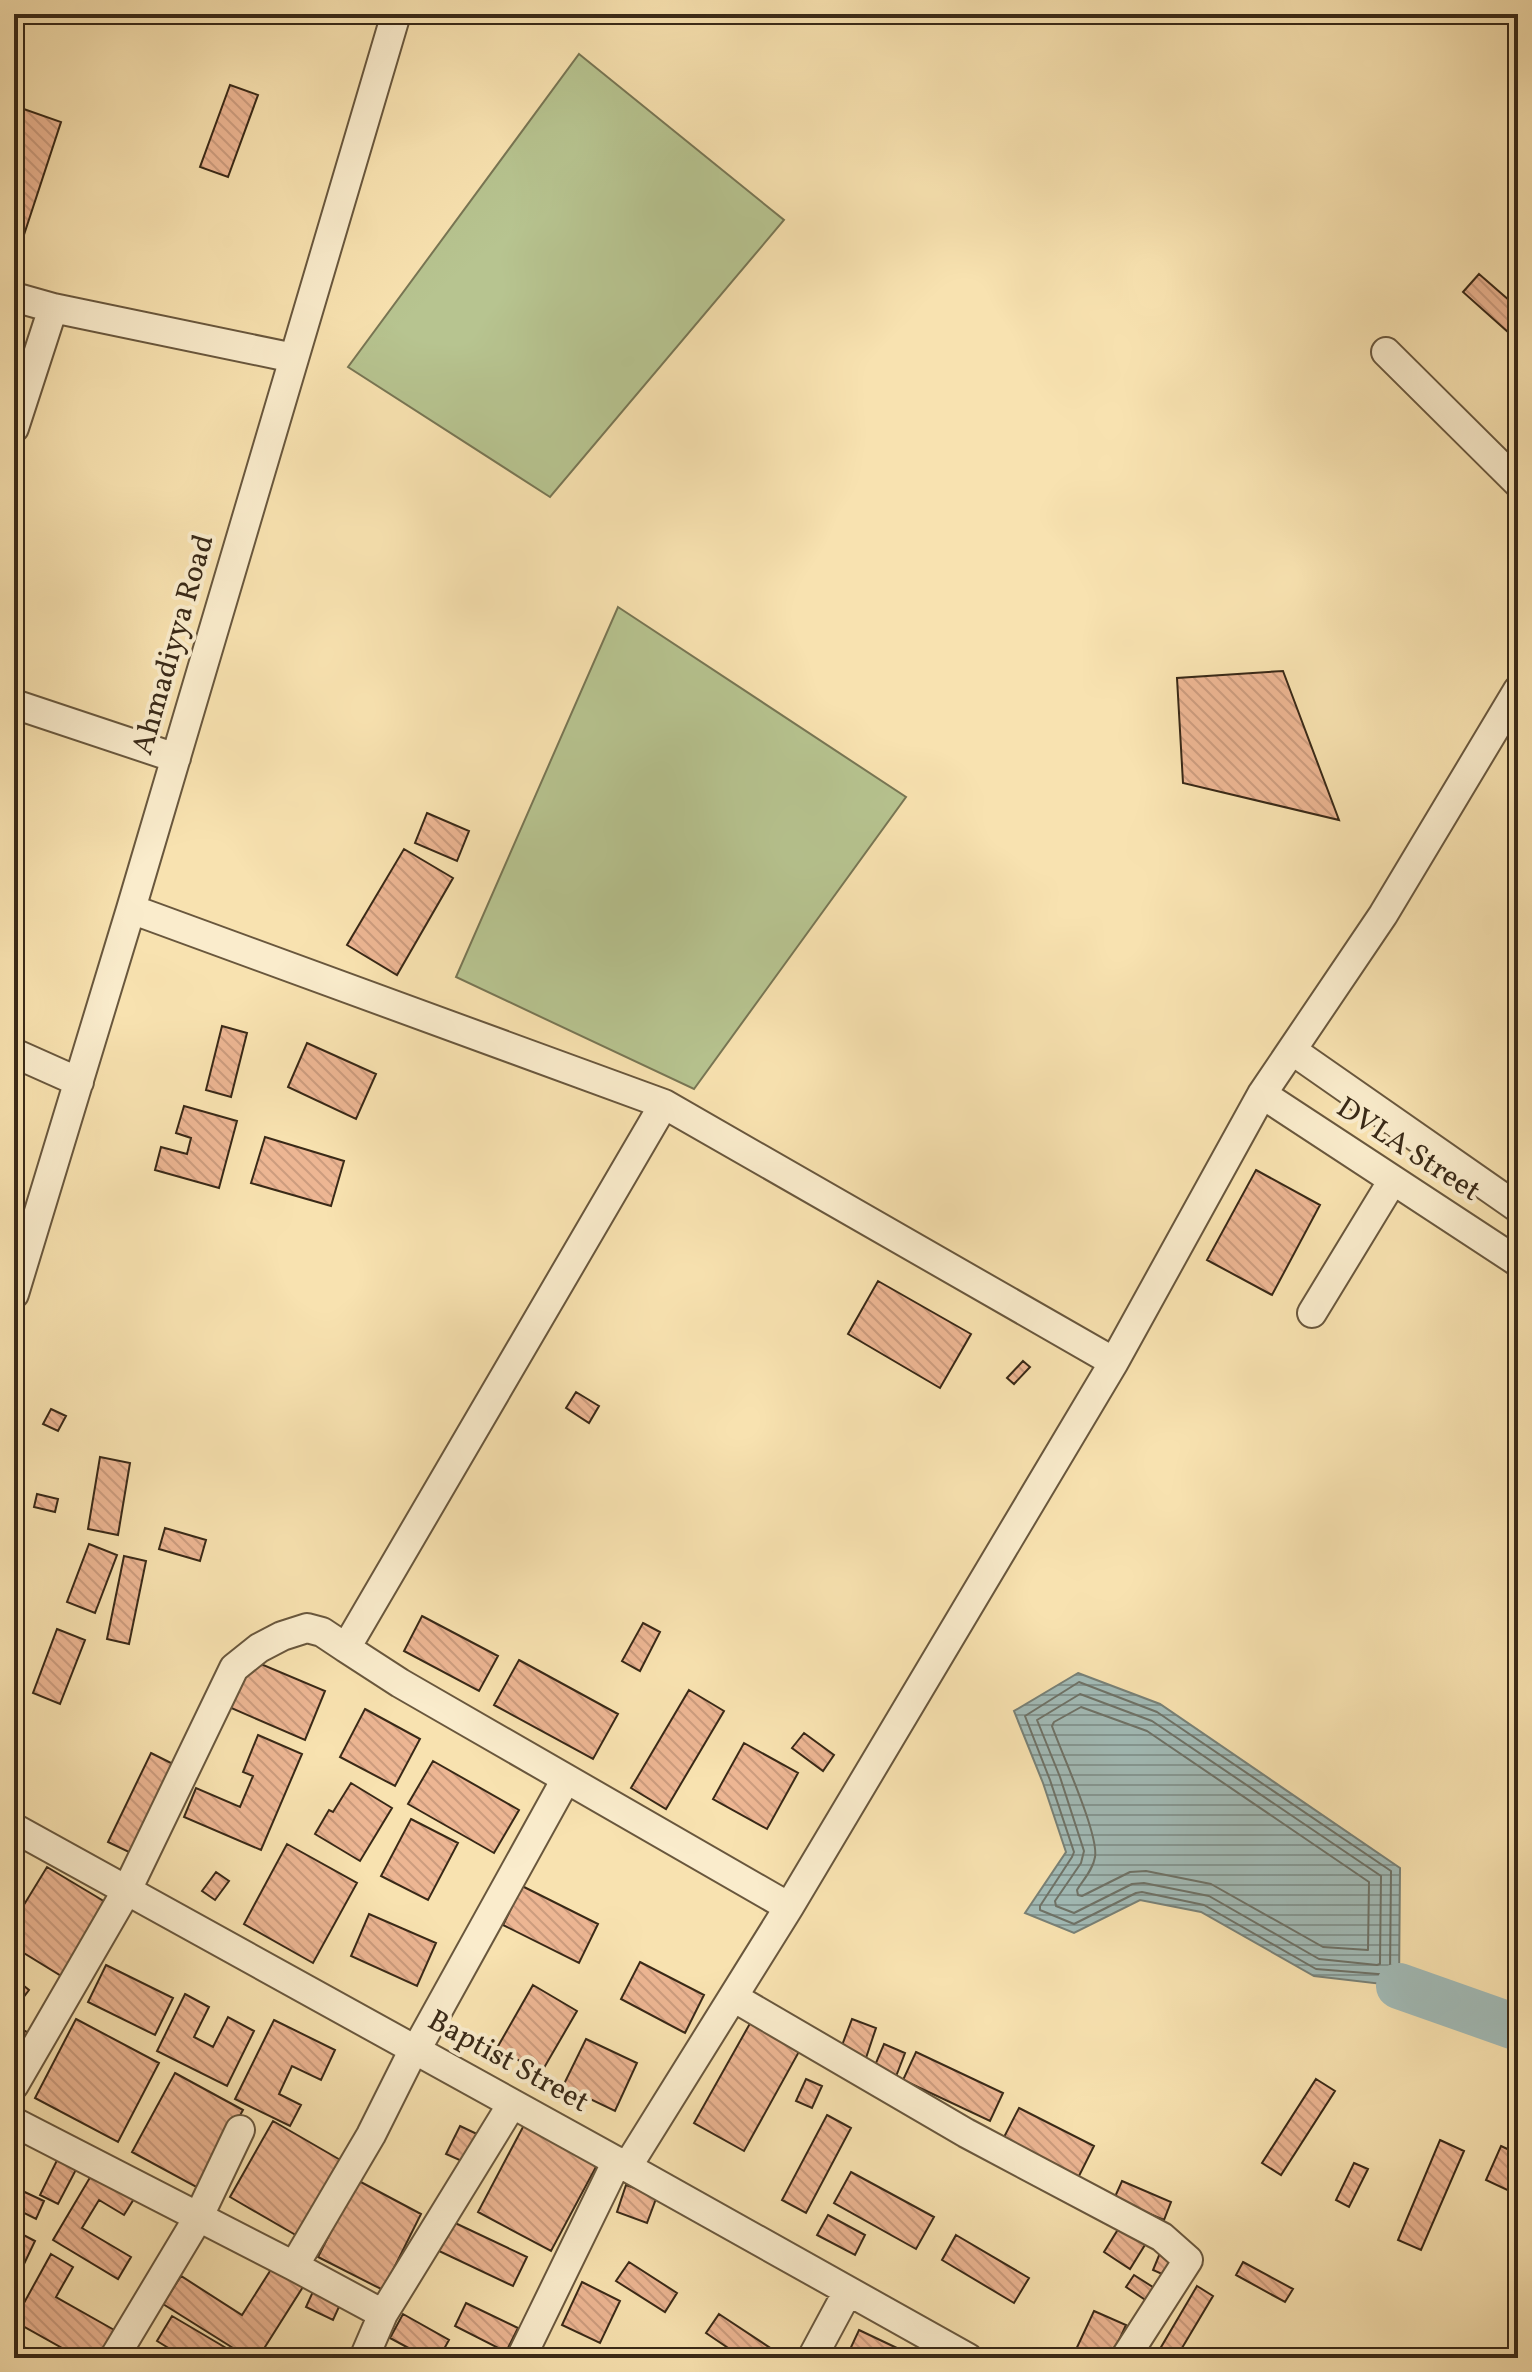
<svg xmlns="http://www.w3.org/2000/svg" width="1532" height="2372" viewBox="0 0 1532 2372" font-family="Vollkorn,serif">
	<defs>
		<pattern id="water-rules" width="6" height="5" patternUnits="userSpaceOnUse" patternTransform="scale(2)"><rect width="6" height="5" fill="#a2bbb7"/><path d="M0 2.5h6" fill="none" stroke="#859894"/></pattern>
		<pattern id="building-back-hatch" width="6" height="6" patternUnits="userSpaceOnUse" patternTransform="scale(2)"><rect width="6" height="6" fill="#edb693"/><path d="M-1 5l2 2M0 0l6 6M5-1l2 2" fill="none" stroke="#cc9c7e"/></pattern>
	</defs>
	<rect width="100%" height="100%" fill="#f8e2b0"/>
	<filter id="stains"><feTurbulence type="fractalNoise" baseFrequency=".0025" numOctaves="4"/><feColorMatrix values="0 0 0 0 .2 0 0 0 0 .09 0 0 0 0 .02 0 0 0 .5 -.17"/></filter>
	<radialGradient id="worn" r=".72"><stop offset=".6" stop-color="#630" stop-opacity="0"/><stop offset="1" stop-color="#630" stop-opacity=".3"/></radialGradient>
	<path fill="#b7c490" stroke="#787654" stroke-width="2" d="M579,54L784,220L550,497L348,367Z
		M618,607L906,797L694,1089L456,977Z"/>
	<path fill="url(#water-rules)" stroke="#788177" stroke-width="2" d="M1078,1673L1160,1704L1400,1868L1399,1986L1314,1976L1201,1912L1140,1900L1074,1933L1025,1913L1066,1852L1043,1783L1014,1711Z"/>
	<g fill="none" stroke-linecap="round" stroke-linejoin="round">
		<path stroke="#6e7267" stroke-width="2" d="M1079,1682L1157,1712L1391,1871L1390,1975L1316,1969L1204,1905L1142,1892L1136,1893L1074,1924L1040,1910V1906L1072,1857L1074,1852L1050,1780L1025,1716Z
			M1080,1694L1152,1721L1381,1876L1380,1964L1377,1965L1319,1959L1209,1896L1144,1883L1132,1884L1074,1913L1056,1906L1055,1901L1081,1863L1084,1851L1060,1777L1037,1720Z
			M1081,1707L1147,1731L1369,1882L1368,1950L1323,1947L1211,1884L1146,1871L1130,1872L1082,1896L1078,1895L1077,1890C1083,1880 1093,1870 1095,1857C1099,1834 1061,1752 1052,1726L1054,1722Z"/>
		<path stroke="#a2bbb7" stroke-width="46" d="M1399,1986L1518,2028"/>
	</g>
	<path fill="url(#building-back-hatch)" stroke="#392917" stroke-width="2" d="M230,85L258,95L228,177L200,167Z
		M18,107L61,122L17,256L14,254V120Z
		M1479,274L1518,308V341L1463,292Z
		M1283,671L1339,820L1183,783L1177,678Z
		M427,813L469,831L457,861L415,843Z
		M404,849L453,878L397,975L347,945Z
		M222,1026L247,1033L231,1097L206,1090Z
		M307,1043L376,1074L356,1119L288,1087Z
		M184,1106L237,1121L219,1188L155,1170L161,1147L187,1154L191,1138L176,1133Z
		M265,1137L344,1161L331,1206L251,1183Z
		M1256,1170L1320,1205L1272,1295L1207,1260Z
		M878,1281L971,1334L940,1388L848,1334Z
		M1023,1361L1030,1367L1014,1384L1007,1378Z
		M576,1392L599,1406L589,1423L566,1408Z
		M51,1409L66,1416L58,1431L43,1424Z
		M100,1457L130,1463L118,1535L88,1529Z
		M37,1494L58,1499L55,1512L34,1507Z
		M165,1528L206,1540L200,1561L159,1549Z
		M89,1544L117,1555L95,1613L67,1602Z
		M124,1556L146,1561L129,1644L107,1639Z
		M422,1616L498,1656L479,1691L404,1651Z
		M643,1623L660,1632L640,1671L622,1661Z
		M57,1629L85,1640L60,1704L33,1693Z
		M249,1659L325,1691L305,1740L229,1707Z
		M519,1660L618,1714L593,1759L494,1705Z
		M689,1690L724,1711L666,1809L631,1788Z
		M365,1709L420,1739L395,1786L340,1757Z
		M804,1733L834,1755L823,1771L792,1748Z
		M258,1735L302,1754L261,1850L184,1817L196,1788L240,1807L253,1776L243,1772Z
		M744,1743L798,1773L767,1829L713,1799Z
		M151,1753L175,1765L133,1854L108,1842Z
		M433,1761L519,1810L494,1853L408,1804Z
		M351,1783L392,1808L360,1861L315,1834L329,1810L333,1812Z
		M411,1819L458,1843L428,1900L381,1876Z
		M287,1844L357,1883L313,1963L244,1924Z
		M47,1867L107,1903L63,1977L14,1947V1921Z
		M216,1872L229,1881L215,1900L202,1891Z
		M522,1886L598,1924L579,1963L503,1925Z
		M369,1914L436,1943L417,1986L351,1956Z
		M640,1962L704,1995L685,2033L621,1999Z
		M106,1965L173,1998L155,2035L88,2002Z
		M14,1978L29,1990L14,2010Z
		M533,1985L577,2011L541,2073L497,2048Z
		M185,1994L209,2007L194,2037L213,2047L228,2017L254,2031L227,2086L157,2051Z
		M757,2011L806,2039L744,2151L694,2123Z
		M76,2019L159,2063L118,2142L35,2098Z
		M852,2019L876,2028L866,2058L841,2048Z
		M274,2020L335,2050L321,2080L292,2066L279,2094L301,2105L290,2126L235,2099Z
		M14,2025L36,2037L14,2075Z
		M586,2039L637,2063L615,2111L563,2086Z
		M884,2044L905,2053L895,2079L873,2070Z
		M916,2052L1003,2093L990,2121L903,2080Z
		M175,2073L243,2110L200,2189L132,2152Z
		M806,2079L822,2086L812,2108L796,2101Z
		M1316,2079L1335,2091L1281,2175L1262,2163Z
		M1019,2108L1094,2146L1077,2180L1002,2141Z
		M827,2115L851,2128L806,2213L782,2200Z
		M273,2121L349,2165L306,2241L230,2197Z
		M524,2125L597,2165L551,2251L478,2212Z
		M460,2126L477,2134L464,2162L446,2154Z
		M1440,2140L1464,2151L1421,2250L1398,2240Z
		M1501,2146L1518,2154V2195L1486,2180Z
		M61,2152L80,2162L58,2204L40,2195Z
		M1354,2163L1368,2169L1349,2207L1336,2200Z
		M95,2169L137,2194L124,2215L99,2200L82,2228L131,2257L118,2279L53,2240Z
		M851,2172L934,2217L916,2249L834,2203Z
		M357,2180L421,2214L383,2290L318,2257Z
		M1122,2181L1171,2202L1164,2220L1114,2199Z
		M626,2185L657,2196L647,2223L617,2212Z
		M14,2187L44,2201L36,2219L14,2208Z
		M828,2215L865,2235L855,2255L817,2235Z
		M453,2222L527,2257L513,2286L439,2251Z
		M1122,2223L1148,2240L1130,2269L1104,2252Z
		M14,2230L35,2241L14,2285Z
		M956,2235L1029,2278L1014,2303L942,2260Z
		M1167,2236L1180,2282L1153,2270Z
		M51,2254L73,2267L56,2297L116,2331L100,2358H80L14,2321Z
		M277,2260L308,2279L258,2358H249L163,2304L181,2276L242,2315Z
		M629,2262L677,2293L665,2312L616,2281Z
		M1243,2262L1293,2289L1285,2302L1236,2275Z
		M1134,2275L1167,2296L1159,2309L1126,2287Z
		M582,2282L620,2301L600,2343L562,2325Z
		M316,2285L343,2298L333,2320L306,2307Z
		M1197,2286L1213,2296L1176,2358H1164L1157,2354Z
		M466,2303L518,2328L506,2352L455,2326Z
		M1094,2311L1126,2325L1111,2358H1072Z
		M403,2314L449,2340L439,2358H427L390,2338Z
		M719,2314L784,2357L783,2358H743L706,2333Z
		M172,2316L238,2355L236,2358H185L157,2341Z
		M859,2330L918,2358H846Z
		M14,2342L44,2358H14Z"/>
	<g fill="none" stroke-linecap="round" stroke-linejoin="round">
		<defs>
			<path id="minor" d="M14,297L53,308L294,358
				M1386,352L1518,483
				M14,428L53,308
				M14,704L176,758
				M131,909L664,1104L1114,1362L789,1907L627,2167
				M1293,1051L1518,1208
				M14,1053L79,1082
				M1262,1094L1518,1262
				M664,1104L346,1648L400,1683L789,1907
				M14,1294L131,909L396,14
				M1312,1313L1393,1180
				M1114,1362L1262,1094L1383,915L1518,690
				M14,1828L627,2167L968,2358
				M733,1997L966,2133L1162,2237L1188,2260L1125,2358
				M14,2085L127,1890L234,1668L259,1648L282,1636L307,1628L322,1632L346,1648
				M14,2122L294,2266L383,2314
				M294,2266L371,2135L412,2053L416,2050L566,1779
				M114,2358L198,2218L240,2130
				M364,2358L383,2314L512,2104
				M521,2358L617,2161
				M812,2358L848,2291"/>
		</defs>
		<use href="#minor" stroke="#69573d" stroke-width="32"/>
		<use href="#minor" stroke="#faeccc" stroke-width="28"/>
	</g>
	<g text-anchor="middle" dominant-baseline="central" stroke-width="8" stroke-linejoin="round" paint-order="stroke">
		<g font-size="30" fill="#392917" stroke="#faeccc">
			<text transform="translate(174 645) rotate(-74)">Ahmadiyya Road</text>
			<text transform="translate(1408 1150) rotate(33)">DVLA Street</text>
			<text transform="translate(508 2062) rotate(29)">Baptist Street</text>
		</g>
	</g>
	<rect width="1532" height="2372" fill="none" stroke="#f8e2b0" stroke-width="48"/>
	<rect x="16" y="16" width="1500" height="2340" fill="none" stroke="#392917" stroke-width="4"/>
	<rect x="24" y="24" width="1484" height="2324" fill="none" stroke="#392917" stroke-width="2"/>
	<rect width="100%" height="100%" filter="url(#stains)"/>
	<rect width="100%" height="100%" fill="url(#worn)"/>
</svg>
